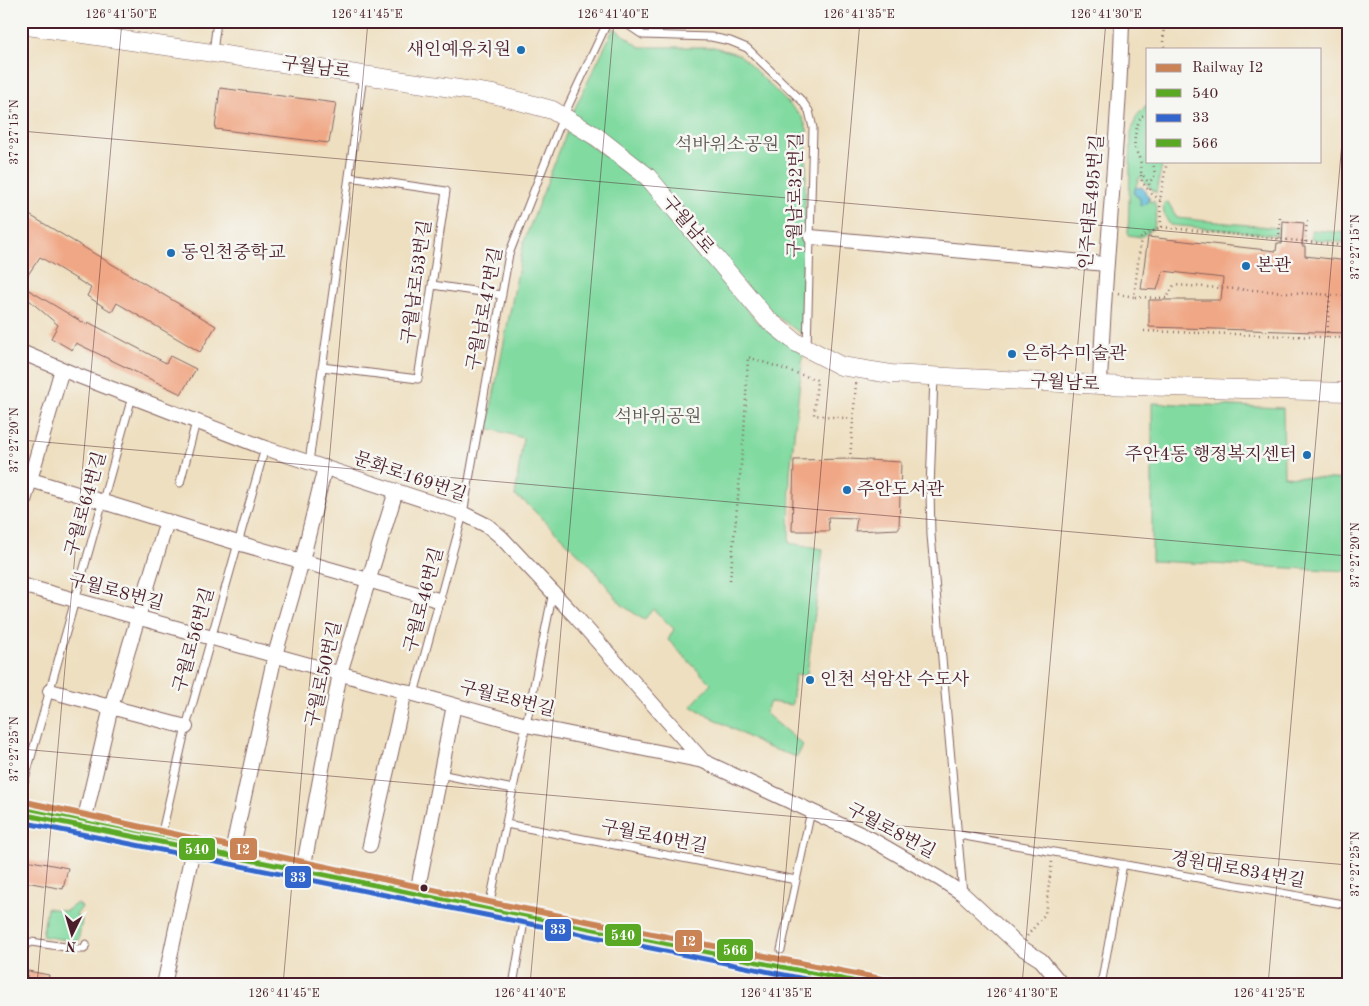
<svg xmlns="http://www.w3.org/2000/svg" width="1369" height="1006" viewBox="0 0 1369 1006" font-family="'Old Standard TT','Noto Serif KR',serif">
	<rect width="100%" height="100%" fill="#f6f6f2"/>
	<filter id="ink" filterUnits="userSpaceOnUse"><feTurbulence type="fractalNoise" baseFrequency=".02" numOctaves="2"/><feDisplacementMap in="SourceGraphic" scale="10" xChannelSelector="R" yChannelSelector="G"/><feConvolveMatrix kernelMatrix="1 2 1 2 8 2 1 2 1" color-interpolation-filters="sRGB"/></filter>
	<filter id="wash" filterUnits="userSpaceOnUse"><feTurbulence type="fractalNoise" baseFrequency=".0096" numOctaves="4" result="noise"/><feDisplacementMap in="SourceGraphic" scale="20" xChannelSelector="R" yChannelSelector="G"/><feGaussianBlur stdDeviation="1.12" result="paint"/><feColorMatrix in="noise" values="0 0 0 0 0 0 0 0 0 0 0 0 0 0 0 0 0 1.4 0 .05"/><feComposite in="paint" operator="in"/></filter>
	<g filter="url(#wash)">
		<rect width="100%" height="100%" fill="#eedfc0"/>
		<path fill="#81daa0" stroke="#667c66" d="M614,28L640,47H714L740,55L802,117L807,129L802,334L772,313L572,114Z
			M1148,103V161H1163L1156,193L1139,177L1134,194L1146,204L1149,198L1150,202L1154,201L1157,211L1154,228L1141,237L1128,235L1131,133L1136,117Z
			M568,129L647,187L758,323L803,354L790,473L789,543L823,549L807,674L795,675L792,705L770,702L765,713L803,745L797,757L764,746L691,706L711,684L668,640L674,629L653,609L644,620L622,605L590,565L525,502L515,496L523,438L487,428L524,241Z
			M1168,202L1177,218L1278,228L1277,235L1170,225C1165,217 1162,212 1164,203Z
			M1311,230L1348,233V243L1311,239Z
			M1152,403L1283,408L1284,476L1348,480V571L1152,561Z
			M77,903L82,907L76,915L82,920L78,942L42,936L47,908L66,911Z"/>
		<path fill="#5abbd8" stroke="#526d82" d="M1142,187L1149,198L1146,204L1140,206V198L1134,194L1135,188Z"/>
		<g id="blocks">
			<path fill="#f0a785" d="M220,88L336,103L329,143L215,129Z
				M21,210L216,326L200,352L117,303L112,312L87,296L91,288L40,257L21,285Z
				M1283,221L1304,223L1302,246H1305V256L1348,261V333L1149,327V300H1221L1223,278L1163,271L1157,290L1141,289L1148,237L1276,251L1277,243L1282,244Z
				M22,286L87,325L88,322L166,363L170,356L196,369L181,394L76,343L72,350L51,338L58,325L21,293Z
				M850,459L901,462L899,529L855,531L857,518L828,517L829,531H792L794,460Z
				M21,859L68,868L63,889L21,881Z
				M28,971L49,975L47,985H26Z"/>
		</g>
	</g>
	<g filter="url(#ink)">
		<use href="#blocks" fill-opacity="0" stroke="#83625f" stroke-width="1"/>
		<g fill="none" stroke-linecap="round" stroke-linejoin="round">
			<defs>
				<path id="service" d="M622,21L643,35L711,37L730,41L747,48L802,101L809,111L813,128L807,348
					M213,52L217,21
					M432,285L502,295
					M322,367L418,379L446,191L349,177
					M934,376L930,489L931,535L963,894
					M309,462L363,76
					M180,483L196,422
					M414,694L463,514L509,254L563,117L608,21
					M440,774L513,789
					M21,793L132,397
					M506,824L796,880
					M959,835L1348,905
					M160,841L186,727L265,448
					M489,907L553,592
					M21,948L31,942L79,949H84L86,944
					M781,950L811,811
					M513,985L525,916
					M1101,985L1123,864"/>
				<path id="minor" d="M811,237L1106,264
					M21,352L76,375L265,448L460,512L488,526L501,537L576,617L703,761
					M1100,385C1104,263 1119,143 1122,21
					M21,477L238,543L438,600
					M21,511L62,369
					M21,585L526,725L703,761L871,839L940,879L963,894L1019,946L1041,960L1062,985
					M50,691L186,727
					M83,826L111,707L167,521
					M370,845L405,691
					M231,856L275,655L302,561L325,467
					M303,870L340,673L396,491
					M417,893L454,705
					M164,985L193,849"/>
				<path id="tertiary" d="M21,25L493,94L552,110L597,137L648,177L767,319L797,343L841,366L891,374L1100,385L1348,392"/>
				<path id="secondary" d="M21,814L874,985"/>
			</defs>
			<use href="#service" stroke="#83625f" stroke-width="9"/>
			<use href="#minor" stroke="#83625f" stroke-width="16"/>
			<use href="#tertiary" stroke="#83625f" stroke-width="19"/>
			<use href="#secondary" stroke="#83625f" stroke-width="22"/>
			<path stroke="#83625f" stroke-width="2.5" stroke-dasharray="1 4" stroke-linecap="butt" d="M1164,21L1163,43L1165,49
				M1148,115L1141,116C1137,125 1132,142 1136,151C1140,160 1142,163 1141,173L1149,183
				M1153,161L1155,175L1149,183L1151,193L1160,200
				M1141,175L1142,182L1150,192
				M1161,227L1160,200L1167,161
				M1279,239L1280,218
				M1305,242L1307,220
				M1118,294L1134,297L1141,237L1161,227L1348,246
				M1135,297L1167,298L1174,285L1348,296
				M1144,331L1348,338
				M1327,337L1330,294
				M850,459L856,383
				M730,580L744,434L748,357L817,380L814,415L854,419
				M1027,936L1045,914L1052,861"/>
			<use href="#service" stroke="#fff" stroke-width="7"/>
			<use href="#minor" stroke="#fff" stroke-width="14"/>
			<use href="#tertiary" stroke="#fff" stroke-width="18"/>
			<use href="#secondary" stroke="#fee4c6" stroke-width="20"/>
			<defs>
				<path id="bus-1" d="M21,814L873,985"/>
				<path id="bus-2" d="M21,822L835,985"/>
				<path id="bus-3" d="M22,807L875,978"/>
			</defs>
			<use href="#bus-1" stroke="#f6f6f2" stroke-width="9"/>
			<use href="#bus-2" stroke="#f6f6f2" stroke-width="9"/>
			<use href="#bus-3" stroke="#f6f6f2" stroke-width="9"/>
			<use href="#bus-1" stroke="#5aa925" stroke-width="5"/>
			<use href="#bus-2" stroke="#36c" stroke-width="5"/>
			<use href="#bus-3" stroke="#5aa925" stroke-width="5"/>
			<defs>
				<path id="rail-1" d="M21,801L489,902L912,985"/>
			</defs>
			<use href="#rail-1" stroke="#f6f6f2" stroke-width="10"/>
			<use href="#rail-1" stroke="#ca8354" stroke-width="6"/>
		</g>
	</g>
	<path fill="none" stroke="#4a1f2b" stroke-width="1" stroke-opacity="0.45" d="M21,131L1348,247M21,440L1348,556M21,749L1348,865M37,985L122,21M283,985L368,21M530,985L614,21M776,985L860,21M1022,985L1106,21M1268,985L1348,74"/>
	<g fill="#1f6fb2" stroke="#f6f6f2" stroke-width="2">
		<circle cx="521" cy="50" r="5"/>
		<circle cx="171" cy="253" r="5"/>
		<circle cx="1246" cy="266" r="5"/>
		<circle cx="1012" cy="354" r="5"/>
		<circle cx="1307" cy="455" r="5"/>
		<circle cx="847" cy="490" r="5"/>
		<circle cx="810" cy="680" r="5"/>
	</g>
	<circle fill="#4a1f2b" stroke="#f6f6f2" stroke-width="2" cx="424" cy="888" r="4.5"/>
	<g text-anchor="middle" dominant-baseline="central" stroke-width="5" stroke-linejoin="round" paint-order="stroke">
		<g font-size="18" fill="#4a1f2b" stroke="#f6f6f2" text-anchor="start">
			<text x="511" y="50" text-anchor="end">새인예유치원</text>
			<text x="181" y="253">동인천중학교</text>
			<text x="1256" y="266">본관</text>
			<text x="1022" y="354">은하수미술관</text>
			<text x="1297" y="455" text-anchor="end">주안4동 행정복지센터</text>
			<text x="857" y="490">주안도서관</text>
			<text x="820" y="680">인천 석암산 수도사</text>
		</g>
		<g font-size="18" fill="#4a1f2b" stroke="#f6f6f2">
			<text transform="translate(316 68) rotate(8)">구월남로</text>
			<text transform="translate(796 195) rotate(-89)">구월남로32번길</text>
			<text transform="translate(1092 202) rotate(-85)">인주대로495번길</text>
			<text transform="translate(688 225) rotate(50)">구월남로</text>
			<text transform="translate(417 282) rotate(-82)">구월남로53번길</text>
			<text transform="translate(485 309) rotate(-79)">구월남로47번길</text>
			<text transform="translate(1065 383) rotate(3)">구월남로</text>
			<text transform="translate(410 477) rotate(19)">문화로169번길</text>
			<text transform="translate(86 504) rotate(-74)">구월로64번길</text>
			<text transform="translate(116 592) rotate(15)">구월로8번길</text>
			<text transform="translate(424 600) rotate(-75)">구월로46번길</text>
			<text transform="translate(194 640) rotate(-74)">구월로56번길</text>
			<text transform="translate(324 674) rotate(-77)">구월로50번길</text>
			<text transform="translate(507 699) rotate(14)">구월로8번길</text>
			<text transform="translate(891 831) rotate(28)">구월로8번길</text>
			<text transform="translate(654 837) rotate(11)">구월로40번길</text>
			<text transform="translate(1238 870) rotate(10)">경원대로834번길</text>
		</g>
		<g font-size="18" fill="#5a574e" stroke="#f6f6f2">
			<text x="727" y="145">석바위소공원</text>
			<text x="658" y="417">석바위공원</text>
		</g>
	</g>
	<g stroke="#f6f6f2" stroke-width="2">
		<rect x="229" y="837" width="29" height="24" rx="5" fill="#ca8354"/>
		<rect x="178" y="837" width="38" height="24" rx="5" fill="#5aa925"/>
		<rect x="284" y="865" width="28" height="24" rx="5" fill="#36c"/>
		<rect x="544" y="918" width="28" height="24" rx="5" fill="#36c"/>
		<rect x="604" y="923" width="38" height="24" rx="5" fill="#5aa925"/>
		<rect x="674" y="929" width="29" height="24" rx="5" fill="#ca8354"/>
		<rect x="716" y="938" width="38" height="24" rx="5" fill="#5aa925"/>
	</g>
	<g font-size="14" text-anchor="middle" font-weight="bold" fill="#fff">
		<text x="243" y="854">I2</text>
		<text x="197" y="854">540</text>
		<text x="298" y="882">33</text>
		<text x="558" y="934">33</text>
		<text x="623" y="940">540</text>
		<text x="689" y="946">I2</text>
		<text x="735" y="955">566</text>
	</g>
	<rect width="1369" height="1006" fill="none" stroke="#f6f6f2" stroke-width="55"/>
	<rect x="1146" y="48" width="175" height="115" fill="#f6f6f2" stroke="#b1a0a2"/>
	<rect x="1156" y="64" width="25" height="8" fill="#ca8354" stroke="#b1a0a2"/>
	<text x="1192" y="72" font-size="15" fill="#4a1f2b">Railway I2</text>
	<rect x="1156" y="89" width="25" height="8" fill="#5aa925" stroke="#b1a0a2"/>
	<text x="1192" y="98" font-size="15" fill="#4a1f2b">540</text>
	<rect x="1156" y="114" width="25" height="8" fill="#3366cc" stroke="#b1a0a2"/>
	<text x="1192" y="122" font-size="15" fill="#4a1f2b">33</text>
	<rect x="1156" y="139" width="25" height="8" fill="#5aa925" stroke="#b1a0a2"/>
	<text x="1192" y="148" font-size="15" fill="#4a1f2b">566</text>
	<g transform="translate(72 934) rotate(185)" stroke="#f6f6f2" stroke-width="4" paint-order="stroke">
	<path d="M0-4L9 19L0 12L-9 19Z" fill="#4a1f2b"/>
	<text y="-8" font-size="14" font-weight="bold" text-anchor="middle" fill="#4a1f2b">N</text>
	</g>
	<rect x="28" y="28" width="1314" height="950" fill="none" stroke="#4a1f2b" stroke-width="2"/>
	<g font-size="12" text-anchor="middle" fill="#4a1f2b">
		<text x="121" y="18">126°41'50"E</text>
		<text x="367" y="18">126°41'45"E</text>
		<text x="613" y="18">126°41'40"E</text>
		<text x="859" y="18">126°41'35"E</text>
		<text x="1106" y="18">126°41'30"E</text>
		<text transform="translate(14 132) rotate(-90)" y="4">37°27'15"N</text>
		<text transform="translate(1355 247) rotate(-90)" y="4">37°27'15"N</text>
		<text transform="translate(14 440) rotate(-90)" y="4">37°27'20"N</text>
		<text transform="translate(1355 555) rotate(-90)" y="4">37°27'20"N</text>
		<text transform="translate(14 749) rotate(-90)" y="4">37°27'25"N</text>
		<text transform="translate(1355 864) rotate(-90)" y="4">37°27'25"N</text>
		<text x="284" y="997">126°41'45"E</text>
		<text x="530" y="997">126°41'40"E</text>
		<text x="776" y="997">126°41'35"E</text>
		<text x="1022" y="997">126°41'30"E</text>
		<text x="1269" y="997">126°41'25"E</text>
	</g>
</svg>
